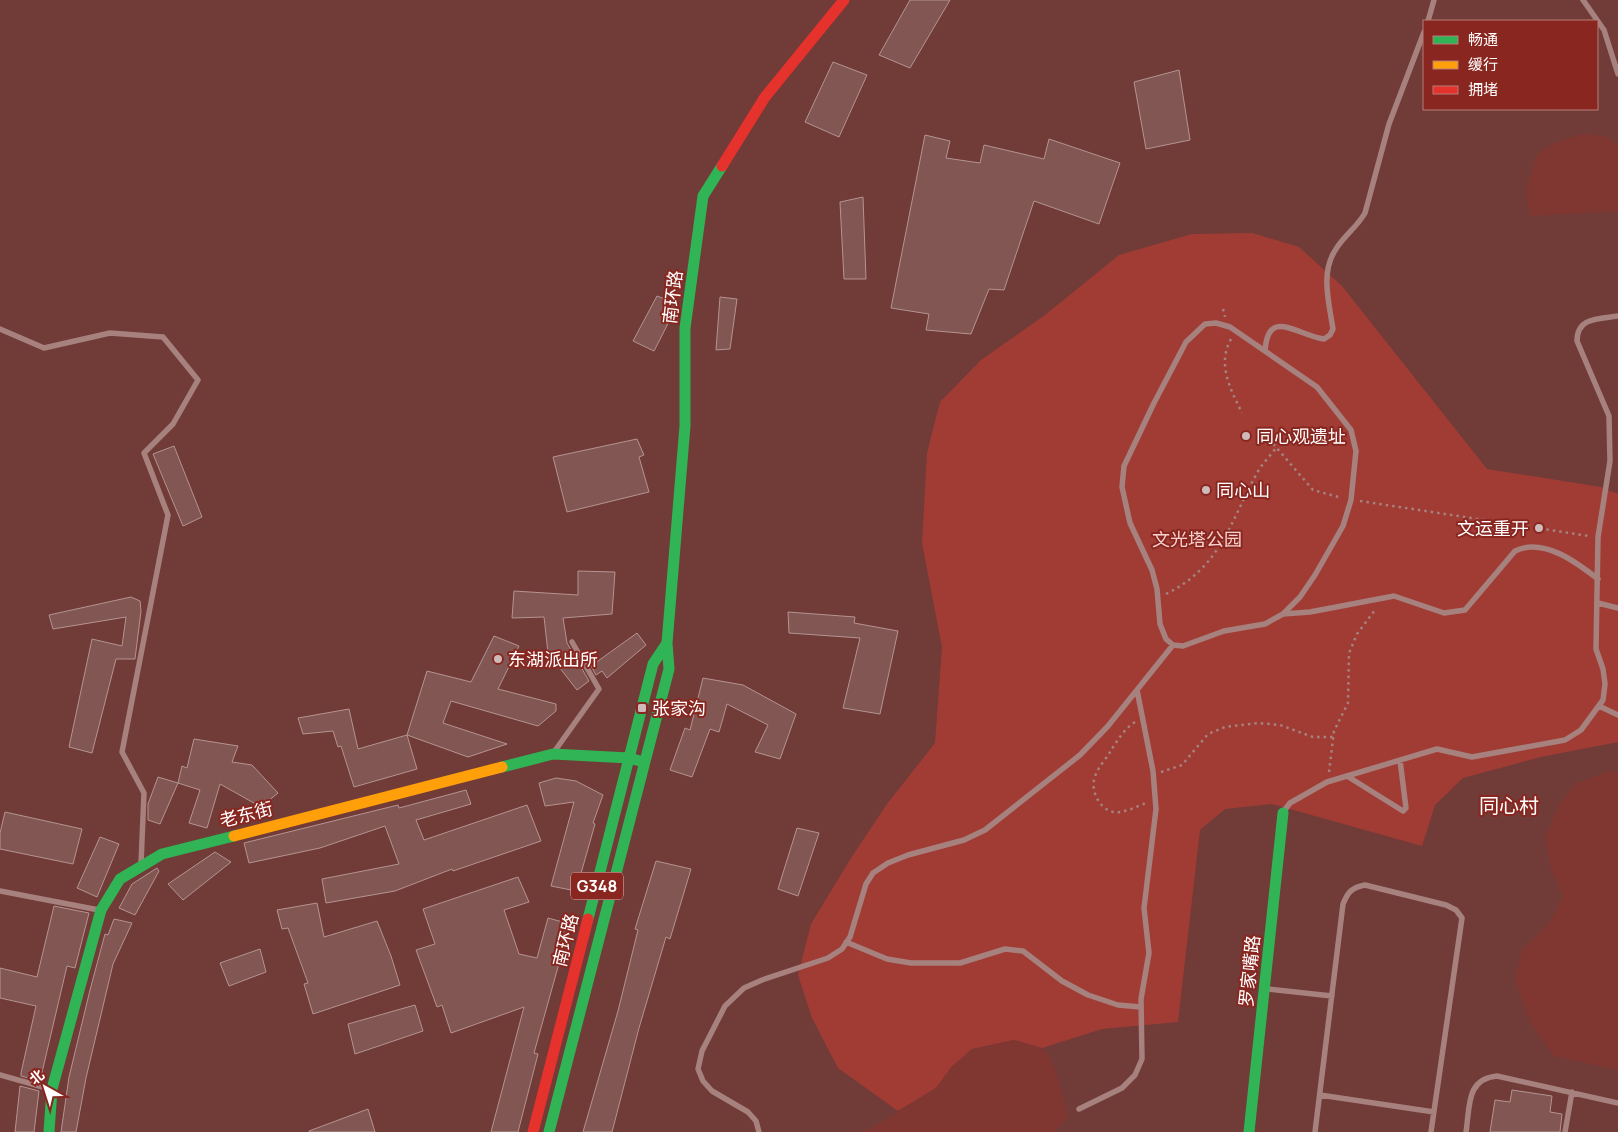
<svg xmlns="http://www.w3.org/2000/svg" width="1618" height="1132" viewBox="0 0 1618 1132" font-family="Manrope,'Noto Sans SC',sans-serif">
	<rect width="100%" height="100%" fill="#713b37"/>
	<path fill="#a13c35" d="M1252,233L1299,247L1342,286L1487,469L1601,487L1618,494V742L1541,757L1463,778L1435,805L1422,846L1272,804L1225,809L1200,830L1178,1022L1102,1029L1042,1048L1014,1040L972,1049L953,1066L936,1088L898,1111L838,1068L812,1018L798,975L811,924L851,858L887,804L935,743L942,647L922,543L927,453L940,402L981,360L1045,315L1119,255L1192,234Z"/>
	<path fill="#803732" d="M1582,134L1605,136L1618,146V211L1530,216L1526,191L1537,155L1551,144Z
		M1610,771L1618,773V1070L1554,1056L1531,1024L1515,979L1522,951L1551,921L1563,896L1552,872L1545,837L1560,803L1577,783Z
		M1014,1040C1023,1043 1037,1045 1044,1050C1056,1060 1063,1101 1068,1118L1054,1132H861L872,1128L936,1088L952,1066L972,1050Z"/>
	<path fill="#825653" stroke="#b49492" d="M910,0H950L910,68L879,55Z
		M833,62L867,75L839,137L805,122Z
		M1179,70L1190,140L1146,149L1134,82Z
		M925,135L950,141L946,158L980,163L984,145L1044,159L1049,139L1120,163L1099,224L1034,201L1004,290L989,289L971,334L926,330L929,314L891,308Z
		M863,197L866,279H844L840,202Z
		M657,296L678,304L654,351L633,341Z
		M720,297L737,299L730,349L716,350Z
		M637,439L644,455L639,457L649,492L567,512L553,457Z
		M174,446L202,517L183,526L153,454Z
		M578,571L615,572L612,614L563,618L567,643L589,681L577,690L548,653L544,617L512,618L514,591L578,595Z
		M131,597L140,601L141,611L135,659H116L92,753L69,747L92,639L122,646L126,617L53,629L49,615Z
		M788,612L855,617L854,623L898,631L880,714L843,708L860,638L789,633Z
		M637,633L646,645L607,678L602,671L596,675L591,666Z
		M494,636L519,646L498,689L556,704V711L538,726L451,701L443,723L507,744L468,757L407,735L427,671L471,682Z
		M703,678L743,685L796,714L780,759L755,752L768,725L727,704L719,732L710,729L692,777L670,770L685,728L690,730Z
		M349,709L358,749L407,735L417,769L354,787L341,746L338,747L333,731L303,734L298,718Z
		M194,739L238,746L232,762L252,765L278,793L261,807L220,784L207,828L189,823L200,790L178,783L182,766L187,768Z
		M158,777L178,783L160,824L148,820V804Z
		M556,778L576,781L603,795L593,823L595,824L576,891L551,886L574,802L545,806L539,783Z
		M466,790L471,804L416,820L424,840L527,805L541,841L453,871L452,869L395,891L326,903L322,879L399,864L385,826L320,848L249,863L244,843L398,805L399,808Z
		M5,812L82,829L73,864L0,849V833Z
		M797,828L819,833L798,896L778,889Z
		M100,837L119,844L97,897L77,888Z
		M215,852L231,862L183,900L168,884Z
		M656,861L691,869L670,939L666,937L639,1028L612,1132H583L618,1011L638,930L635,929Z
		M157,868L159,871L135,915L119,908L132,884Z
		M518,877L529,902L504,910L519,954L537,958L548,918L570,924L534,1053L538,1054L518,1132H491L524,1007L451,1033L442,1005L437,1007L416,950L435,944L423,909Z
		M317,903L324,937L377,921L391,956L400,985L313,1014L304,984L308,983L288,928L282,929L277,910Z
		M54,906L89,913L75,968L67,966L40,1081L21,1076V1073L36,1006L0,998V968L37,977Z
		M114,919L132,923L113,964L86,1078L76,1132H61L69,1077L90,990L105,934L108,935Z
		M260,949L266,972L229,986L220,963Z
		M415,1005L423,1031L355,1054L348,1024Z
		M20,1086L39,1091L34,1132H15Z
		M1512,1090L1552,1096L1550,1112L1562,1114L1560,1132H1490L1495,1100L1510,1102Z
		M368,1109L375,1132H309V1131Z"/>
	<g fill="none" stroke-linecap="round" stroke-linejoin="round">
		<path stroke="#a6817e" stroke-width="2.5" stroke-dasharray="2.5 4" stroke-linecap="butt" d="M1223,309L1225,317
			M1231,339C1217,365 1230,388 1242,413
			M1269,439L1313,490L1342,498
			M1360,501L1589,536
			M1166,594C1221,567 1230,522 1257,473C1262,464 1270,456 1276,448
			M1135,722C1124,729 1117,741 1110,752C1106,759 1099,766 1096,774C1089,788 1098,808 1113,812C1123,814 1137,806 1146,803
			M1161,772L1182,765L1208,734L1225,727L1258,723L1280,725L1313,737H1333
			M1329,772L1334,731L1348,703L1349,653L1357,634L1375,610"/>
		<path stroke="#a6817e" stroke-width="5.5" d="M1583,0L1604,30L1618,74
			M1428,21L1434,0
			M1216,323L1230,327L1317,387L1351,430L1356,451L1351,500L1343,526L1315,575L1300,597L1283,614L1265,624L1224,631L1183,646L1173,645L1166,639L1160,624L1157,589L1152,570L1130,523L1122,487L1124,466L1154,403L1186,342L1205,324Z
			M0,329L44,348L110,333L163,337L198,380L173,424L144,453L168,515L122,752L144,793L141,864
			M1265,351C1268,306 1298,336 1324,339L1330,335L1333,329C1329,303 1320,272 1336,249C1344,236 1357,227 1365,213L1389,124L1424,32
			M1598,603L1618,608
			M1283,614L1310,612L1394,596L1444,613L1465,610L1515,551C1543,537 1576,562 1598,579
			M1599,706L1618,715
			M554,752L599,689L572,642
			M1347,776L1403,811L1406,808L1400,760
			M1284,811L1290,803L1327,782L1437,749L1472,757L1565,740L1581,730L1603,700L1605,684L1603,669L1596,649L1598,537L1610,461L1609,416L1577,341C1577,317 1599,319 1618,316
			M0,891L99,910
			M846,942L887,959L911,963H960L1005,949L1023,951L1062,981L1088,995L1118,1005L1141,1007
			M1267,989L1332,996
			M0,1075L50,1089
			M1320,1095L1434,1112
			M1079,1109L1122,1088L1135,1075L1142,1059L1141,999L1149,953L1144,908L1156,809L1153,771L1137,690
			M759,1132L756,1121L748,1112L712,1091L703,1081L698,1069L702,1051L725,1006L744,988L762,980L828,958L842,949L850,937L866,884L873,873L888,863L908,855L964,840L985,830L1080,755L1108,726L1173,645
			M1315,1132L1343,904C1348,892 1351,888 1365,885L1446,905L1456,910L1462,918L1431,1132
			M1466,1132C1470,1106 1466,1079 1497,1076L1618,1103
			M1565,1132L1572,1092"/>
		<path stroke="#30b455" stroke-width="11" d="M667,643L685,426V328L703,196L722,166
			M502,767L553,754L629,758L640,761
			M588,919L653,664L667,643
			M49,1132L52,1089L101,910L120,879L162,854L234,836
			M549,1132L669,669L667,643
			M1249,1132L1283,813"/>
		<path stroke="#ff9f0a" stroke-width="11" d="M234,836L502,767"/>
		<path stroke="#e5322d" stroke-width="11" d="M722,166L765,97L844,0
			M533,1132L588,919"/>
	</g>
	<g fill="#cdbab9" stroke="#89261f" stroke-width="2">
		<circle cx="1246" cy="436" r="5"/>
		<circle cx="1206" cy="490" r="5"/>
		<circle cx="1539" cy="528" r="5"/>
		<circle cx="498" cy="659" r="5"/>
		<rect x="637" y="703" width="10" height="10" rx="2.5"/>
	</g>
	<g text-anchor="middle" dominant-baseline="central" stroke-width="4" stroke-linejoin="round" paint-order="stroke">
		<rect fill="#89261f" stroke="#dcbebc" stroke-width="1" x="571" y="872.5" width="52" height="27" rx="4"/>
		<g font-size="16" font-weight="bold" fill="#fff">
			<text x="597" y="886">G348</text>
		</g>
		<g font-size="18" fill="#fff" stroke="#89261f">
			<text transform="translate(672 297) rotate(-83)">南环路</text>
			<text transform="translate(246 814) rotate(-14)">老东街</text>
			<text transform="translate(565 940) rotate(-76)">南环路</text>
			<text transform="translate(1249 971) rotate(-84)">罗家嘴路</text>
		</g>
		<g font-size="18" fill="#fff" stroke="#89261f" text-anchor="start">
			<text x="1256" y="436">同心观遗址</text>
			<text x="1216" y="490">同心山</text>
			<text x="1529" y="528" text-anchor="end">文运重开</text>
			<text x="508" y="659">东湖派出所</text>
			<text x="652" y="708">张家沟</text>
		</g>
		<g font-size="18" fill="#f8d1cf" stroke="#89261f">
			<text x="1197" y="539">文光塔公园</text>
		</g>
		<g font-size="20" fill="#fff" stroke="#89261f">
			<text x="1509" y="805">同心村</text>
		</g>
	</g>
	<rect x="1423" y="20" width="175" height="90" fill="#89261f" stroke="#b87d79"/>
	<rect x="1433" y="36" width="25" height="8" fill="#30b455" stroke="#b87d79"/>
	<text x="1468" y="45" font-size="15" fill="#ffffff">畅通</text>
	<rect x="1433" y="61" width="25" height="8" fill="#ff9f0a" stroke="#b87d79"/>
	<text x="1468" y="70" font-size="15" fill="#ffffff">缓行</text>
	<rect x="1433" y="86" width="25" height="8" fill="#e5322d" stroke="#b87d79"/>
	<text x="1468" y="95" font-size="15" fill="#ffffff">拥堵</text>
	<g transform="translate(45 1087) rotate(321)" stroke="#89261f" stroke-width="4" paint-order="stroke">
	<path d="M0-4L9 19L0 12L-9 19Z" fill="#ffffff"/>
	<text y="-8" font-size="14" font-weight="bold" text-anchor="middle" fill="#ffffff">北</text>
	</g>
</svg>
